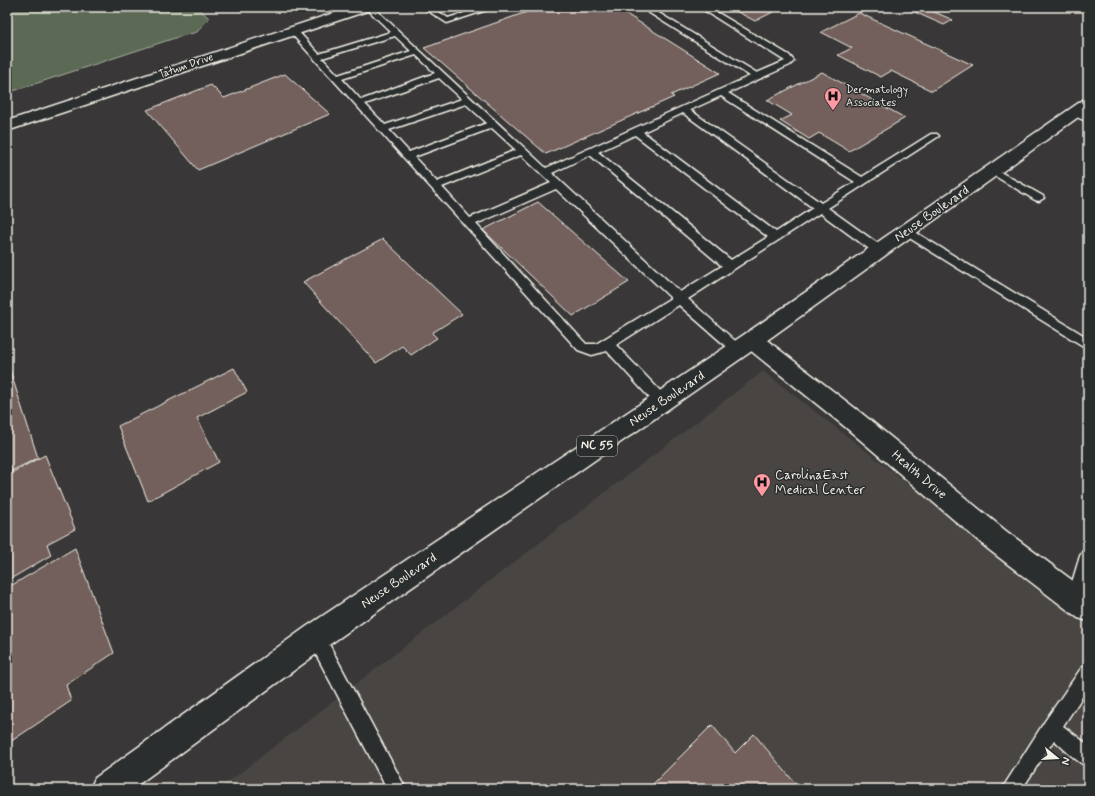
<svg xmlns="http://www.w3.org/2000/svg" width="1095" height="796" viewBox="0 0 1095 796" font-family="Mynerve,sans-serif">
	<rect width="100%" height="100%" fill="#393737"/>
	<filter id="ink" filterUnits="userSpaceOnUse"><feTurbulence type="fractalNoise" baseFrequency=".025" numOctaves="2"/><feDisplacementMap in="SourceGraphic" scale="8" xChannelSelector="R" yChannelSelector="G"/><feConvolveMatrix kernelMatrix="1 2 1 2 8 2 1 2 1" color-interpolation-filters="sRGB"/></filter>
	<g filter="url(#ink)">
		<path fill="#4a4442" d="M763,371L1088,623V789H219Z"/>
		<path fill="#5b6b54" stroke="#a8ae9e" d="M7,7H197L209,18L197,32L178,37L7,93Z"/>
		<path fill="#73615c" stroke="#f4f1e8" d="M541,7H615L720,73L671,95L674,97L546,154L424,48Z
			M732,7H762L773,12L755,21L730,8Z
			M903,7H923L953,20L944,25Z
			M859,13L973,65L932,91L891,71L881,77L838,55L852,48L821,32Z
			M822,72L905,118L849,151L819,133L809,139L780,121L792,115L767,100Z
			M285,74L330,114L198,170L147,110L211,85L224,98Z
			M538,202L629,282L573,316L483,230Z
			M383,239L462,314L432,333L437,338L411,355L402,346L376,363L303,282Z
			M7,361L38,458L7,473Z
			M234,368L247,392L197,418L219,462L148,501L118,426Z
			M45,455L75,529L47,544L51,555L7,581V475Z
			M75,548L114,653L66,685L71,701L7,744V588Z
			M712,725L735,753L754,734L800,789H648Z"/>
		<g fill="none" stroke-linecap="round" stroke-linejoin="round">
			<defs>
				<path id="service" d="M365,7H373L546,168L750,76L640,7H649L757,73L785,61L699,7H708L789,55L794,61L790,65L728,93L862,177L931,134H937L939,136L828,208L884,248L885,251L884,254H876L820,213L688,299L742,347L744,350L742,353L738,355L734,353L679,305L616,345L667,398L669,402L667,406L662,407L657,406L607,351L592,355L578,350L289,31L293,29H296L319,54L391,32ZM395,36L411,51L338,75L322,58ZM416,55L435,73L361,100L342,79ZM439,78L462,99L385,125L365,104ZM721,96L855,182L821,203L690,110ZM466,104L487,123L409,152L389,130ZM683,113L813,208L776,232L643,132ZM492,128L516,150L437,182L414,157ZM635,135L768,237L731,260L598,152ZM521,155L551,183L470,218L442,187ZM590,155L722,266L680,292L552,173ZM556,189L671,298L596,344H586L476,224Z
					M422,7H431L448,18L484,7H496L447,23Z
					M993,168L1043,196L1044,198L1039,201L1035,200L990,173L988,171L990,169Z
					M907,227L1088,338V349L903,234L902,231L903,228Z
					M1088,549V582L1081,605L1075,607L1069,605L1067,599L1080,556L1083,551Z
					M316,629L322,631L406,789H387L310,643L308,637L310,631Z
					M1088,665V688L1063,726L1088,745V767C1078,763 1063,748 1054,740L1022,789H1002L1045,721L1082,667Z"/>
				<path id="minor" d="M352,7H371L370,10L7,131V121Z
					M1077,107L1088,111V122L1072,115L1069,112L1072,109Z
					M752,332L759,334L860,412L1006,531L1088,592V621L1078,618L988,549L844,426L745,346L742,340L745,334Z"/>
				<path id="primary" d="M1088,98V110L759,346L326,647L132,789H90L95,778L306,627L745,334L1083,100Z"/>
			</defs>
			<use href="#service" stroke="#f4f1e8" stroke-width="3"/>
			<use href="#minor" stroke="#f4f1e8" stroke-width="3"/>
			<use href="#primary" stroke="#f4f1e8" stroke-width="3"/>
			<use href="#service" fill="#2a2d2e" fill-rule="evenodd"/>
			<use href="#minor" fill="#2a2d2e" fill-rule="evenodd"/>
			<use href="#primary" fill="#2a2d2e" fill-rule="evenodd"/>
		</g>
	</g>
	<defs>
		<symbol id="hospital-pin" viewBox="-11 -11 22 30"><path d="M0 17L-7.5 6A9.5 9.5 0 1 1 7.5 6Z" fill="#ff9aa2" stroke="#2a2d2e"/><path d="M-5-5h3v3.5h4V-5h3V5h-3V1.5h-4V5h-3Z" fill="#111"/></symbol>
	</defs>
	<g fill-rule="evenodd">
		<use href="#hospital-pin" x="823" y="86" width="20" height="27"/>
		<use href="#hospital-pin" x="752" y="472" width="20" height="27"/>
	</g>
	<g text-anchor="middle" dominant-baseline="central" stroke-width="3" stroke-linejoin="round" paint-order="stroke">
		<g font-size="11" fill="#f4f1e8" stroke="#2a2d2e">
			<text transform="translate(186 66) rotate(-19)">Tatum Drive</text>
		</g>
		<g font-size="11" fill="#f4f1e8" stroke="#2a2d2e" text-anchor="start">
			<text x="846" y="90">Dermatology<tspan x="846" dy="13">Associates</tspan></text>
		</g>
		<rect fill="#2a2d2e" stroke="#b7b6b0" stroke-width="1" x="577" y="436" width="40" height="20" rx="3"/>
		<g font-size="12" font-weight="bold" fill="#f4f1e8">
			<text x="597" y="446">NC 55</text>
		</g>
		<g font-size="13" fill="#f4f1e8" stroke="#2a2d2e">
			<text transform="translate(932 214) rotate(-35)">Neuse Boulevard</text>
			<text transform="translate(667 399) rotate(-34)">Neuse Boulevard</text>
			<text transform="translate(919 475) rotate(40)">Health Drive</text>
			<text transform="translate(399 581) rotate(-34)">Neuse Boulevard</text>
		</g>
		<g font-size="13" fill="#f4f1e8" stroke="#2a2d2e" text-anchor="start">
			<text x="775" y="475">CarolinaEast<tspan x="775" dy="15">Medical Center</tspan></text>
		</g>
	</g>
	<rect width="1095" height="796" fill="none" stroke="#2a2d2e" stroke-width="24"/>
	<rect x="12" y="12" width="1071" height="772" fill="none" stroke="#f4f1e8" stroke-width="1.5" filter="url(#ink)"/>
	<g transform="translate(1057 758) rotate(108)" stroke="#2a2d2e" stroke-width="3" paint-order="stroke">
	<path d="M0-3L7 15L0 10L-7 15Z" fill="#f4f1e8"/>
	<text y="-6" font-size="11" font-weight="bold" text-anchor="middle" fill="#f4f1e8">N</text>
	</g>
</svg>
